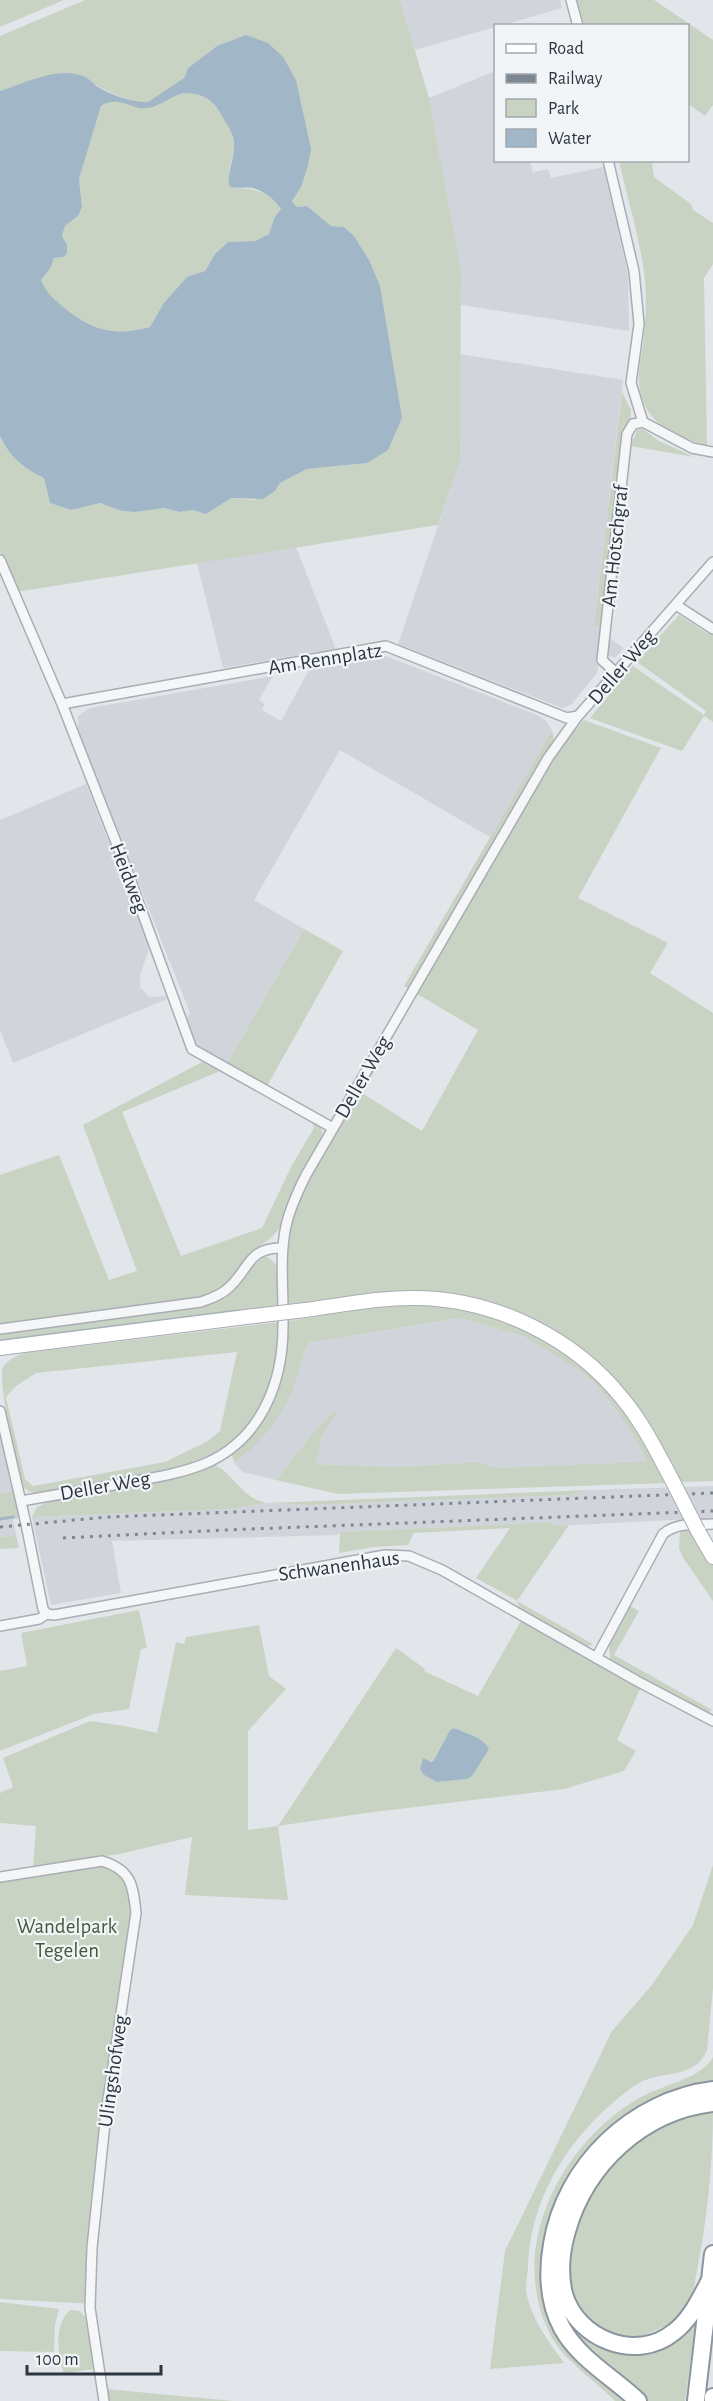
<svg xmlns="http://www.w3.org/2000/svg" width="713" height="2401" viewBox="0 0 713 2401" font-family="'Alegreya Sans',sans-serif">
	<rect width="100%" height="100%" fill="#e2e6ea"/>
	<path fill="#d1d5db" d="M400,0H560L562,8L415,50Z
		M495,71L496,160L530,161L533,172L548,169L551,178L604,167L628,275L629,331L461,305V270L429,98Z
		M460,354L623,380L594,625L603,627L599,661L597,673L571,705L562,708L398,644L460,461Z
		M296,547L336,649L223,668L197,563Z
		M609,638L624,648L615,658L606,654Z
		M386,656L537,715L546,721L552,730L490,837L340,750L254,900L304,929L227,1064L196,1046L185,1021L190,1013L78,730V716L90,708L273,676L259,700L265,704L262,710L281,721L309,670Z
		M86,784L147,938L149,949L140,975V987L149,997L166,996L167,999L13,1063L0,1030V820Z
		M460,1318L523,1336L577,1369L594,1383L618,1412L643,1452L646,1463L497,1468L477,1462L398,1467L316,1464L322,1436L338,1410L320,1424L276,1480L243,1472L234,1463L247,1453L284,1407L291,1393L307,1343Z
		M0,1432L12,1491L0,1493Z
		M713,1486V1518L554,1526V1522L340,1532L338,1535L112,1541L121,1593L51,1605L32,1517L230,1509L267,1503L307,1505L570,1495L589,1490Z
		M13,1519L16,1535L0,1537V1521Z"/>
	<path fill="#c9d3c4" fill-rule="evenodd" d="M0,0H64L0,27Z
		M85,0H400L429,98L461,270L460,461L438,525L16,592L0,552V436C10,457 23,468 44,478L50,503L71,510L100,503L122,511L135,512L164,508L178,512L191,510L206,514L231,498L255,500L275,491L280,483L307,469L367,463L369,260L354,236L344,227L331,226L307,206L297,207L292,200L301,186L217,46L188,68L184,78L148,102H135L111,93L94,84L87,78L42,77L0,91V36Z
		M577,0H654L713,40V105L705,116L688,104V26L584,25Z
		M184,93C194,93 203,95 212,100C221,106 235,136 234,147C233,166 224,168 234,188C254,188 269,192 281,209L274,218L269,234L255,241L228,242L215,254L205,271L187,278L163,304L150,327C112,337 91,330 62,306C50,295 47,296 41,280L51,267L54,258L64,257L67,245L62,236L65,226L78,216L82,207L79,179L101,106C121,94 132,111 148,108C160,106 172,96 184,93Z
		M619,161H663V163L654,162L652,164L654,177L691,204L693,210L713,223V264L704,278L707,445C673,438 641,420 639,382C638,367 643,351 644,336C646,317 647,292 644,272C639,235 627,197 619,161Z
		M622,392L631,410V417L603,627L594,626Z
		M643,429L659,441L694,457L631,446L637,430Z
		M679,615L708,634L711,630L713,631V722L704,716L682,751L590,718L633,666L704,715L706,711L637,662Z
		M584,720L661,748L578,898L668,943L650,973L713,1013V1481L681,1482L652,1431L547,1329L518,1313L478,1300L379,1294L288,1304C287,1278 284,1250 291,1225C301,1183 335,1135 356,1097L360,1096L361,1087L530,796L567,740ZM417,994L478,1030L422,1131L362,1093Z
		M552,730L554,739L552,746L409,989L404,986Z
		M304,929L343,951L267,1086L227,1064Z
		M204,1061L220,1071L122,1112L181,1256L262,1228L292,1165L314,1128L312,1123L321,1127L323,1136L289,1199L279,1229L270,1239L255,1249L227,1285L203,1298L0,1325V1175L59,1155L109,1280L137,1271L83,1125Z
		M265,1256C285,1265 279,1286 279,1305L197,1319L0,1343V1334L208,1305L226,1298L251,1268Z
		M425,1303C448,1307 476,1308 498,1317C549,1336 598,1370 629,1415C644,1437 656,1461 670,1483L338,1494L276,1480L320,1424L340,1408L322,1436L316,1464L398,1467L477,1462L497,1468L646,1462L643,1452L618,1412L594,1383L577,1369L523,1336L460,1318L308,1343C301,1359 298,1376 292,1391C281,1419 258,1446 234,1463L232,1455C277,1412 285,1382 288,1321L377,1307Z
		M279,1322C278,1477 158,1472 40,1493C28,1493 25,1490 19,1480C14,1458 0,1387 2,1369C7,1360 14,1357 24,1353ZM237,1352L220,1431L208,1441L165,1462L33,1486L25,1479L6,1397L16,1386L36,1373Z
		M215,1465C237,1476 239,1497 267,1503L589,1490L570,1495L307,1505L267,1503L230,1509L32,1517L37,1507L55,1499L181,1477Z
		M15,1491L20,1518L0,1521V1493Z
		M553,1522L554,1526L569,1525L517,1601L593,1644L587,1647L520,1608L516,1600L476,1578L510,1528L414,1533L408,1545L374,1547L339,1553L340,1532Z
		M693,1529L713,1565V1601L684,1559L679,1549L680,1531Z
		M16,1535L19,1548L0,1549V1537Z
		M630,1606L639,1611L614,1655L712,1710L705,1714L610,1660L609,1643Z
		M139,1610L147,1648L141,1649L129,1709L94,1714L0,1751V1671L27,1666L21,1633Z
		M522,1619L641,1687L617,1740L636,1751L624,1771L564,1789L366,1813L278,1826L288,1900L185,1895L192,1837L119,1854L33,1867L36,1826L0,1823V1793L13,1787L3,1758L90,1721L125,1726L157,1733L176,1642L184,1644L186,1637L259,1625L269,1676L286,1689L248,1731V1830L278,1826L396,1648L425,1669L424,1671L478,1696ZM454,1728C465,1733 483,1737 488,1749L472,1775L466,1779L437,1782L424,1775L420,1769L423,1758L430,1762L434,1760L450,1730Z
		M97,1865C118,1865 127,1881 131,1900H140L97,2230L94,2265L95,2304L0,2299V1878Z
		M713,1865V1988L707,2050C695,2081 658,2069 634,2086C574,2129 530,2194 528,2268C527,2277 525,2287 527,2296C533,2321 549,2342 564,2363L490,2369L505,2251L612,2031L651,1986L693,1925Z
		M713,2057V2085L671,2092L644,2105L597,2142L548,2303L627,2401H615C594,2379 562,2360 549,2332C507,2246 562,2143 639,2098C661,2085 702,2079 713,2057Z
		M713,2109C713,2165 707,2221 696,2276C694,2285 694,2299 689,2306C680,2319 666,2326 652,2332C603,2354 570,2310 566,2265C565,2255 576,2218 579,2207C587,2187 627,2145 645,2133C664,2120 691,2115 713,2109Z
		M0,2302L59,2309L55,2325L54,2352L0,2351Z
		M70,2310L80,2311L87,2319L95,2369L64,2373C57,2355 54,2324 70,2310Z
		M696,2318L685,2401H642L571,2333L625,2349Z
		M106,2389L233,2401H108Z"/>
	<path fill="#a1b6c6" fill-rule="evenodd" d="M246,35L268,43L283,57L296,80L311,149L308,165L301,187L292,201L297,207L307,206L331,226L344,227L354,236L369,260L380,286L402,418L388,450L367,463L307,469L280,483L275,491L263,499L231,498L206,514L192,510L179,512L164,508L135,512L122,511L100,503L71,510L50,503L44,478C23,468 10,457 0,436V91C25,83 62,64 87,78C91,80 94,85 98,87C111,95 133,103 148,102L184,78L188,68L217,46ZM184,93C209,94 215,102 226,123C230,129 234,137 234,144C235,158 227,171 229,186C237,190 245,186 253,188C264,191 275,200 281,209L274,218L269,234L255,241L228,242L215,254L205,271L187,277L163,304L150,327C112,337 91,330 62,306C51,296 47,294 41,280L51,267L54,258L64,257L67,253V245L62,236L65,226L78,216L82,207L79,179L101,106C120,94 132,111 148,108C160,106 172,96 184,93Z
		M454,1728C465,1733 483,1737 489,1749L472,1776L467,1779L437,1782L424,1775L420,1769L423,1758L431,1762L434,1760L450,1730Z"/>
	<g fill="none" stroke-linecap="round" stroke-linejoin="round">
		<path stroke="#a1b6c6" stroke-width="3" d="M0,1341L238,1311
			M0,1519L13,1517"/>
		<defs>
			<path id="minor" d="M571,0L578,26
				M608,160L634,271L639,324L631,383L643,422L692,448L713,452
				M0,560L62,704L125,865L192,1049L333,1128
				M676,605L713,629
				M617,674L602,660L627,434L633,424L643,422
				M62,704L386,646L567,718L578,716
				M0,1329L201,1302C209,1299 219,1296 226,1290C250,1271 246,1247 283,1248
				M0,1411L26,1524L43,1609L47,1614
				M21,1501C56,1495 90,1489 125,1483C152,1478 179,1474 204,1464C261,1440 283,1383 283,1326C284,1293 279,1258 286,1226C290,1208 298,1191 306,1175L548,758L578,716L713,562
				M0,1626L39,1619L47,1614L54,1615L385,1555L409,1556L442,1570L637,1681L713,1721
				M596,1658L663,1534C677,1522 695,1525 713,1524
				M0,1877L102,1861C132,1870 133,1886 136,1913L106,2113L92,2248L90,2308L104,2401"/>
			<path id="secondary" d="M305,1310C343,1305 381,1297 419,1298C497,1300 574,1338 622,1398C643,1423 657,1452 672,1480
				M0,1348L254,1316
				M698,1531L713,1557"/>
			<path id="motorway" d="M710,2280C700,2299 691,2319 674,2332C636,2363 577,2339 564,2294C559,2273 561,2251 567,2231C586,2164 643,2111 713,2103
				M638,2401C613,2377 580,2360 562,2328C548,2302 547,2273 552,2244C565,2165 633,2100 713,2090
				M696,2401L713,2254
				M713,2401V2397"/>
		</defs>
		<use href="#minor" stroke="#a8adb4" stroke-width="12"/>
		<use href="#secondary" stroke="#a8adb4" stroke-width="16"/>
		<use href="#motorway" stroke="#8b959f" stroke-width="20"/>
		<use href="#minor" stroke="#f5f6f8" stroke-width="9"/>
		<use href="#secondary" stroke="#fff" stroke-width="14"/>
		<use href="#motorway" stroke="#fff" stroke-width="16"/>
		<path stroke="#7d8792" stroke-width="3" stroke-dasharray="3 6" stroke-linecap="butt" d="M0,1527L108,1517L713,1493
			M63,1538L225,1530L713,1511"/>
		<defs>
			<path id="secondary-bridge" d="M254,1316L305,1310
				M672,1480L698,1531"/>
		</defs>
		<use href="#secondary-bridge" stroke="#a8adb4" stroke-width="16" stroke-linecap="butt"/>
		<use href="#secondary-bridge" stroke="#fff" stroke-width="14"/>
	</g>
	<g text-anchor="middle" dominant-baseline="central" stroke-width="4.5" stroke-linejoin="round" paint-order="stroke">
		<g font-size="21" fill="#2c3540" stroke="#f2f5f7">
			<text transform="translate(615 546) rotate(-84)">Am Hotschgraf</text>
			<text transform="translate(325 659) rotate(-9)">Am Rennplatz</text>
			<text transform="translate(622 667) rotate(-49)">Deller Weg</text>
			<text transform="translate(129 878) rotate(69)">Heidweg</text>
			<text transform="translate(363 1077) rotate(-60)">Deller Weg</text>
			<text transform="translate(105 1486) rotate(-10)">Deller Weg</text>
			<text transform="translate(339 1566) rotate(-8)">Schwanenhaus</text>
			<text transform="translate(113 2071) rotate(-82)">Ulingshofweg</text>
		</g>
		<g font-size="21" fill="#435b3a" stroke="#f2f5f7">
			<text x="67" y="1926">Wandelpark<tspan x="67" dy="24">Tegelen</tspan></text>
		</g>
	</g>
	<rect x="494" y="24" width="195" height="138" fill="#f2f5f7" stroke="#a3a8ae" stroke-width="1.5"/>
	<rect x="506" y="44" width="30" height="9" fill="#ffffff" stroke="#a3a8ae" stroke-width="1.5"/>
	<text x="548" y="54" font-size="18" fill="#2c3540">Road</text>
	<rect x="506" y="74" width="30" height="9" fill="#7d8792" stroke="#a3a8ae" stroke-width="1.5"/>
	<text x="548" y="84" font-size="18" fill="#2c3540">Railway</text>
	<rect x="506" y="99" width="30" height="18" fill="#c9d3c4" stroke="#a3a8ae" stroke-width="1.5"/>
	<text x="548" y="114" font-size="18" fill="#2c3540">Park</text>
	<rect x="506" y="129" width="30" height="18" fill="#a1b6c6" stroke="#a3a8ae" stroke-width="1.5"/>
	<text x="548" y="144" font-size="18" fill="#2c3540">Water</text>
	<path d="M27 2365v9h134v-9" fill="none" stroke="#2c3540" stroke-width="3"/>
	<text x="36" y="2365" font-size="18" fill="#2c3540" stroke="#f2f5f7" stroke-width="4.5" paint-order="stroke">100 m</text>
</svg>
